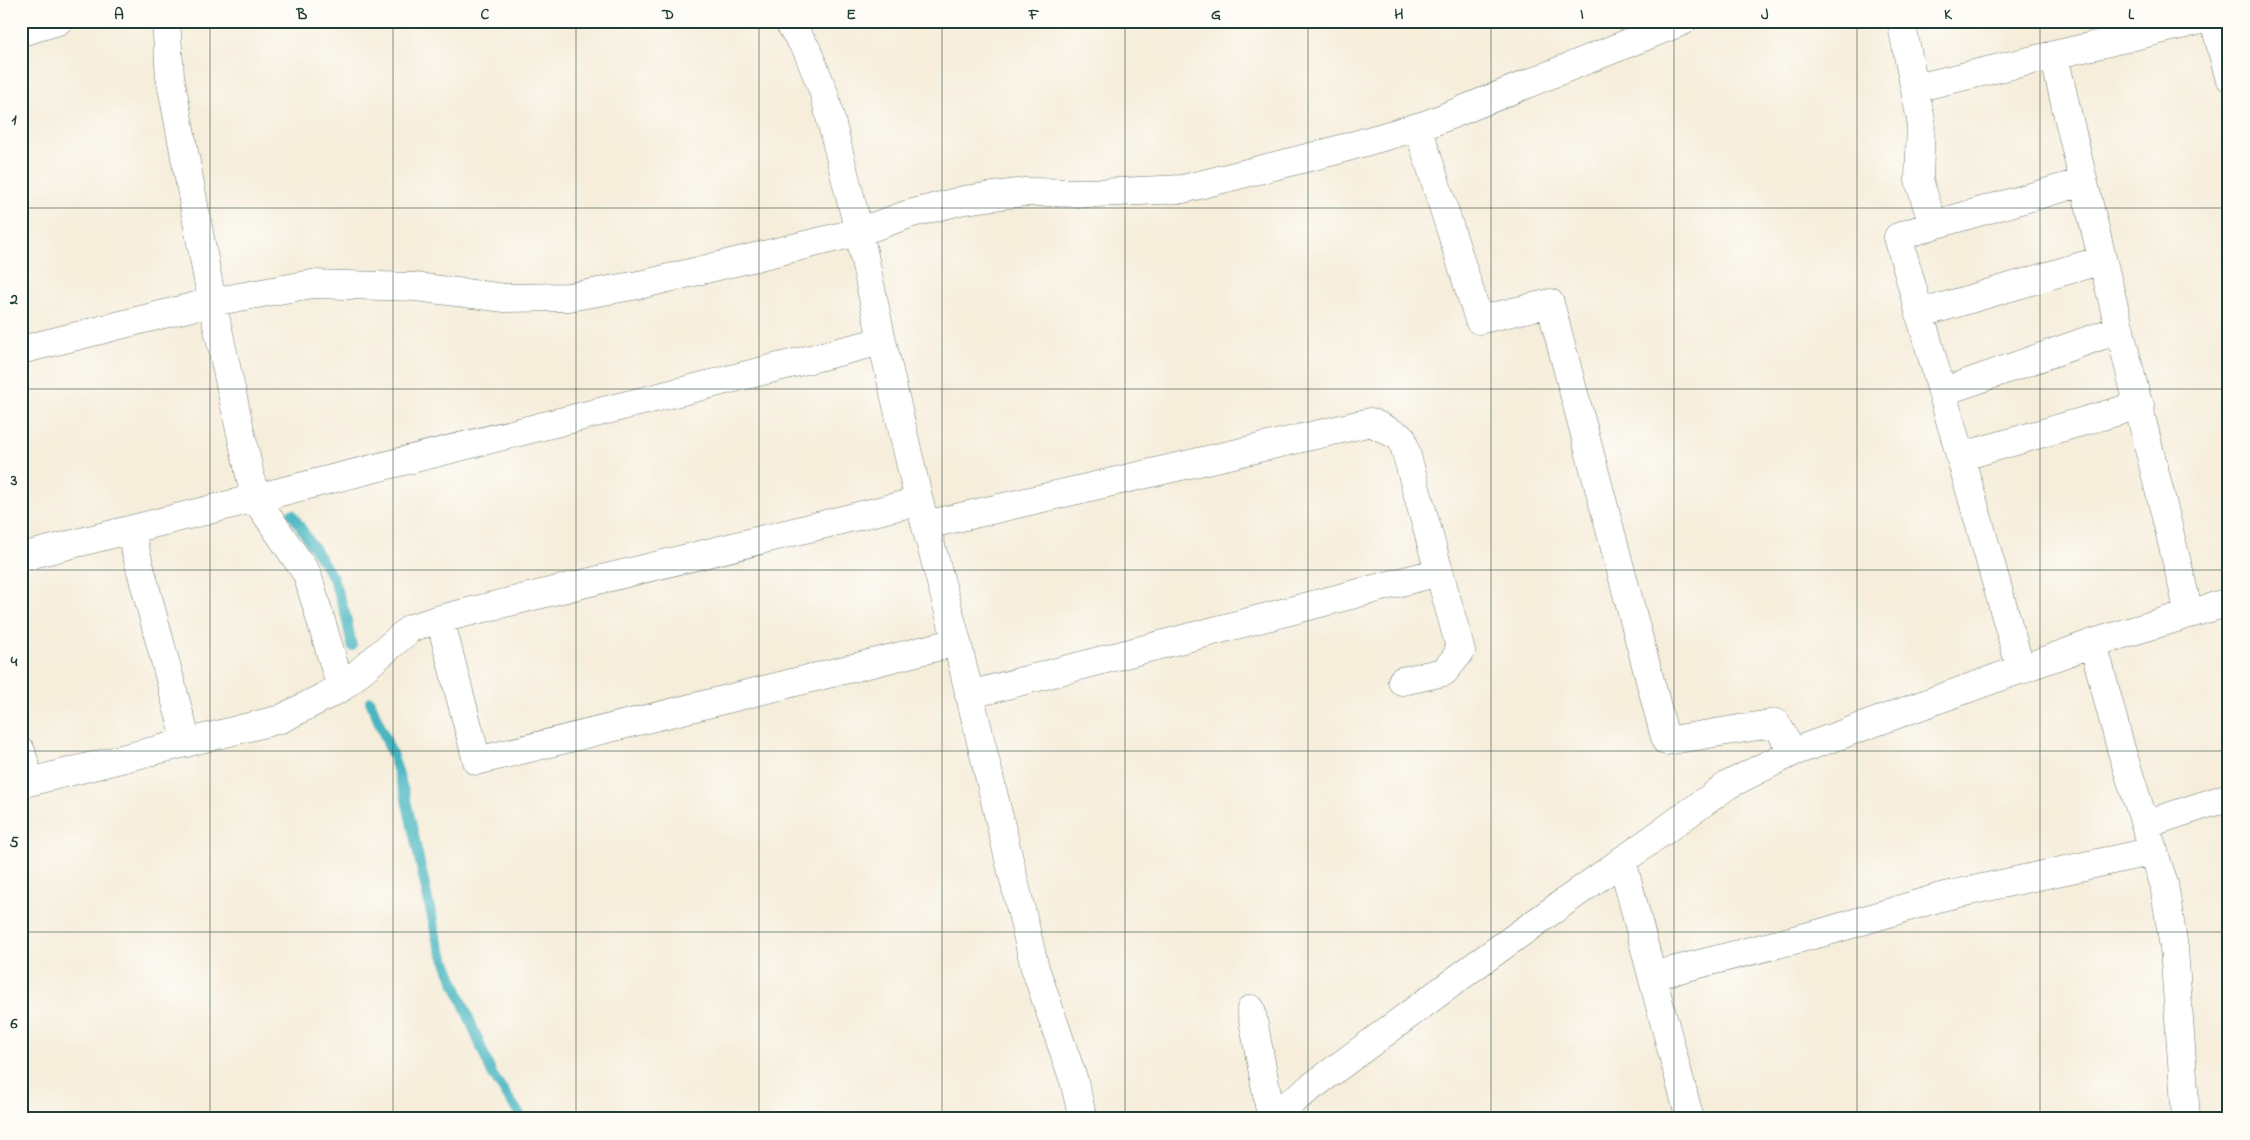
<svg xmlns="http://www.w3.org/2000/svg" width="2250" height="1140" viewBox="0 0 2250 1140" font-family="'Indie Flower',sans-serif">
	<rect width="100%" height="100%" fill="#fdfcf7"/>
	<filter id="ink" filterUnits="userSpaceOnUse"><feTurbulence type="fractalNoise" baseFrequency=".02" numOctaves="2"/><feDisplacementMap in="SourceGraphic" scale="10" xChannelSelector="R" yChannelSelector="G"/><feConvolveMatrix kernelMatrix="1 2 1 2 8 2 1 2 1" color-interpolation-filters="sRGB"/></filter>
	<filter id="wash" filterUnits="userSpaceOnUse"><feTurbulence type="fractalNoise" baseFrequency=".0096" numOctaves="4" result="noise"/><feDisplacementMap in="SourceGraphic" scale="20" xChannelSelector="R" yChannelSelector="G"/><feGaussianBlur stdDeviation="1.12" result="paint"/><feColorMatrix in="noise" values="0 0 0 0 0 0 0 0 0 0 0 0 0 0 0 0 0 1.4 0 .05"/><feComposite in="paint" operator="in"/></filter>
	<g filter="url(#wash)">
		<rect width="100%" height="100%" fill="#f6edda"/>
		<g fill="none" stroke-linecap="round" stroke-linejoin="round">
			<path stroke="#48b6c1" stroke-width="10" d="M292,514L333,578L346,616L352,646
				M370,701L394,759L405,795L437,940L492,1074L523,1119"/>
		</g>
	</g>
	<g filter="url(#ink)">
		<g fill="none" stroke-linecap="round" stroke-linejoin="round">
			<defs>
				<path id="minor" d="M166,21L170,76L212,302L255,498L307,574L341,688
					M788,21L807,50L824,93L859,232L882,341L919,501L957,642L1035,968L1074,1081L1083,1119
					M1901,21L1921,120L1919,180L1933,225
					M2214,21L2229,77
					M21,32L58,21
					M2054,55C2096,242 2145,427 2189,613
					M1915,88L2198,21
					M1418,127L1479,320L1550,303L1666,741L1776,723L1793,752
					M1919,314L2102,260
					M21,350L212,302L312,284L416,287L505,298L569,297L644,284L859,232L909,214L964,200L1025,192L1096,193L1183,189L1330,152L1428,124L1683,21
					M1942,392L2120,329
					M1960,457L2140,405
					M926,525L1371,422L1402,438L1461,651L1444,672L1402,681
					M130,530L187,743
					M21,557L882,341
					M440,619L477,761L957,642
					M2093,643L2121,749L2164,884L2174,948L2186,1119
					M2021,670L1898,237L1933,225L2083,182
					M969,695L1439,572
					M21,751L30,781
					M21,784L281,719L341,688L411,628L440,619L919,501
					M2146,824L2229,797
					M1622,860L1652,976L1825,932L1941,897L2154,851
					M1652,976L1690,1119
					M1251,1009L1271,1116
					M1268,1119L1472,968L1728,785L1793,752L2093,643L2229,602"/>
			</defs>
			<use href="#minor" stroke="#6a7b6e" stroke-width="29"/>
			<use href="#minor" stroke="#fff" stroke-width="28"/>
		</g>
	</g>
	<path fill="none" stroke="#1f3d34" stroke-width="1" stroke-opacity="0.55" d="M210,21V1119M393,21V1119M576,21V1119M759,21V1119M942,21V1119M1125,21V1119M1308,21V1119M1491,21V1119M1674,21V1119M1857,21V1119M2040,21V1119M21,208H2229M21,389H2229M21,570H2229M21,751H2229M21,932H2229"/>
	<rect width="2250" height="1140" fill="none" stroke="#fdfcf7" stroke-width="55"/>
	<rect x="28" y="28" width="2194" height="1084" fill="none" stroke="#1f3d34" stroke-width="2"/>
	<g font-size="16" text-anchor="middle" font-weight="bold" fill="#1f3d34">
		<text x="119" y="19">A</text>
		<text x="302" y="19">B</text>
		<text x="485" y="19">C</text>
		<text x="668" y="19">D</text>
		<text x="851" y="19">E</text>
		<text x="1034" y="19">F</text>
		<text x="1216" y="19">G</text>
		<text x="1399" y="19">H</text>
		<text x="1582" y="19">I</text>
		<text x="1765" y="19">J</text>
		<text x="1948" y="19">K</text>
		<text x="2131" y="19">L</text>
		<text x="14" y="124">1</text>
		<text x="14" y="304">2</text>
		<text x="14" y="485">3</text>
		<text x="14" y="666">4</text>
		<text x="14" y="847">5</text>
		<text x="14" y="1028">6</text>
	</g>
</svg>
